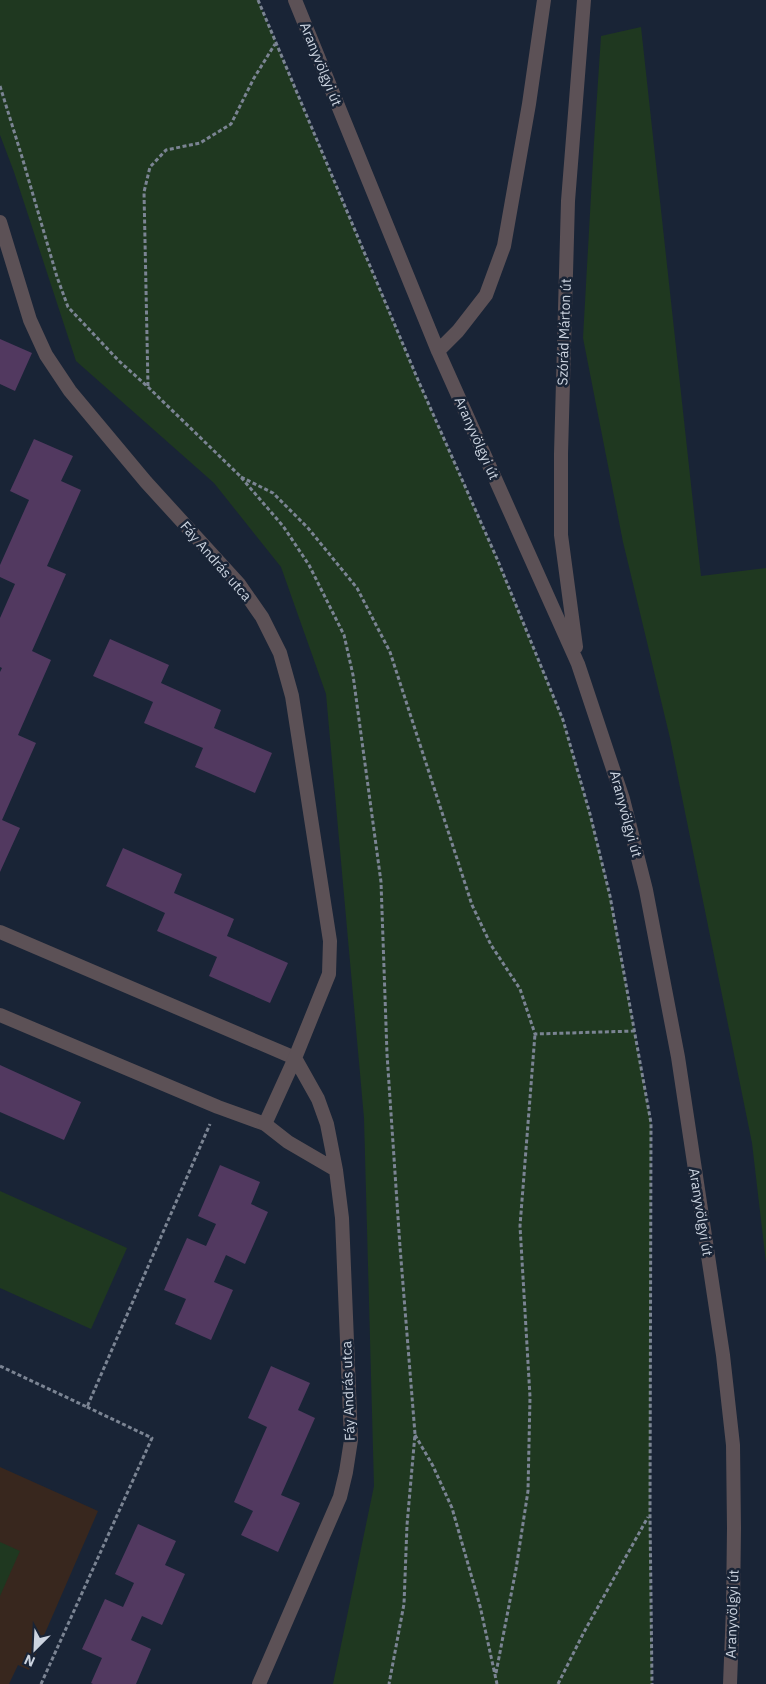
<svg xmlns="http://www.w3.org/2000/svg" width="766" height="1684" viewBox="0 0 766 1684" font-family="'IBM Plex Sans',sans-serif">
	<rect width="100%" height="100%" fill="#192436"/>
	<path fill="#38271e" d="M0,1467L98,1511L29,1670L18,1665L9,1684H0Z"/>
	<path fill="#1f3820" d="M0,0H258L418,380L498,561L563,720L590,814L610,896L651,1123L650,1515L652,1684H333L374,1486L364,1118L326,694L281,567L214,483L76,361L14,172L0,135Z
		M641,27L701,576L766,568V1263L752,1143L670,738L623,542L583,338L594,142L601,36Z
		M0,1191L127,1248L91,1329L0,1288Z
		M0,1542L20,1551L0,1596Z"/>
	<path fill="#523960" d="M0,339L32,353L15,391L0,384Z
		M34,439L73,456L61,481L81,490L47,566L66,574L32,651L51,660L18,735L36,743L2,820L20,828L0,872V672L2,668L0,667V618L15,584L0,577V565L29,500L10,491Z
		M110,639L169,665L161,683L221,710L214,728L272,753L255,793L195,767L203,748L144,723L153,702L93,676Z
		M123,848L182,874L174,893L234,919L227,936L288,963L270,1003L209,976L217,957L157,931L165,913L106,886Z
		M0,1065L81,1102L64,1140L0,1112Z
		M220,1165L260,1182L251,1204L268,1212L245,1264L226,1255L214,1282L233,1290L211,1340L175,1324L186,1299L164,1290L187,1238L206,1246L216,1224L198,1216Z
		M271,1366L310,1383L298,1410L315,1418L281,1495L300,1503L278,1552L241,1535L253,1511L234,1502L267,1427L248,1418Z
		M138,1524L176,1541L165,1565L185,1574L162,1625L142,1616L131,1640L151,1649L136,1684H93L91,1683L102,1658L82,1649L105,1599L123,1607L134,1583L115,1574Z"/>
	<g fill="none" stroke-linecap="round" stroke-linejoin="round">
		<path stroke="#7b8493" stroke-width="3" stroke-dasharray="4 2.5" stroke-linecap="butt" d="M258,0L418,380L498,561L563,720L590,814L610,896L651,1123L650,1515L652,1684
			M0,86L22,157L57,277L68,307L119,361L148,387L239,475L283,526L309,565L344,635L353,675L381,882L387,1054L400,1247L415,1434L407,1525L404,1604L389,1684
			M148,386L144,192L150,167L166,150L200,143L231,124L254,78L275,44
			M241,477L273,493L308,528L357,588L390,652L472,905L491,945L520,989L535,1034L635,1031
			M0,1366L87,1407L210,1124
			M415,1435L433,1466L452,1508L480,1606L497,1684
			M496,1673L516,1569L528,1491L530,1397L520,1226L535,1034
			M41,1684L152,1438L87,1407
			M558,1684L584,1632L648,1517"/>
		<path stroke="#5c5156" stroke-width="14" d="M0,932L295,1058
			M0,1015L218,1107L265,1124"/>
		<path stroke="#5c5156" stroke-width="14" d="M0,222L30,320L46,355L70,391L146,482L239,584L262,617L280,653L292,696L330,941L329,974L295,1058L265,1124L288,1142L336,1170
			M259,1684L340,1497L346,1472L351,1440L342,1218L336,1170L327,1124L318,1099L295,1058"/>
		<path stroke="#5c5156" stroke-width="14" d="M295,0L438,351L578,664L623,799L646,890L678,1057L723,1355L733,1445L734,1528L733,1608L730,1684
			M438,351L458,331L486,295L504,246L529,104L544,0
			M576,647L561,535V454L568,201L584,0"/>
	</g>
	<g text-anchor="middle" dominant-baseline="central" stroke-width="5" stroke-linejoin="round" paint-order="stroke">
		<g font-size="14" fill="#ccd4e0" stroke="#192436">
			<text transform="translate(321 64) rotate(68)">Aranyvölgyi út</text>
			<text transform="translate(564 332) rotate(-88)">Szórád Márton út</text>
			<text transform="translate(477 438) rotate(66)">Aranyvölgyi út</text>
			<text transform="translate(216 561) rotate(49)">Fáy András utca</text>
			<text transform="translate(626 814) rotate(75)">Aranyvölgyi út</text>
			<text transform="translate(701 1212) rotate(81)">Aranyvölgyi út</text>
			<text transform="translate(348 1391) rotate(-92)">Fáy András utca</text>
			<text transform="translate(732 1614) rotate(-88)">Aranyvölgyi út</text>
		</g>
	</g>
	<g transform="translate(35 1649) rotate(204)" stroke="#192436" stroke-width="4" paint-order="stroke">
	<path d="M0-4L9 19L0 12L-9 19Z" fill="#ccd4e0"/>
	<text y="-8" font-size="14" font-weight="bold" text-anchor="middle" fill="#ccd4e0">N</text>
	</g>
</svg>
